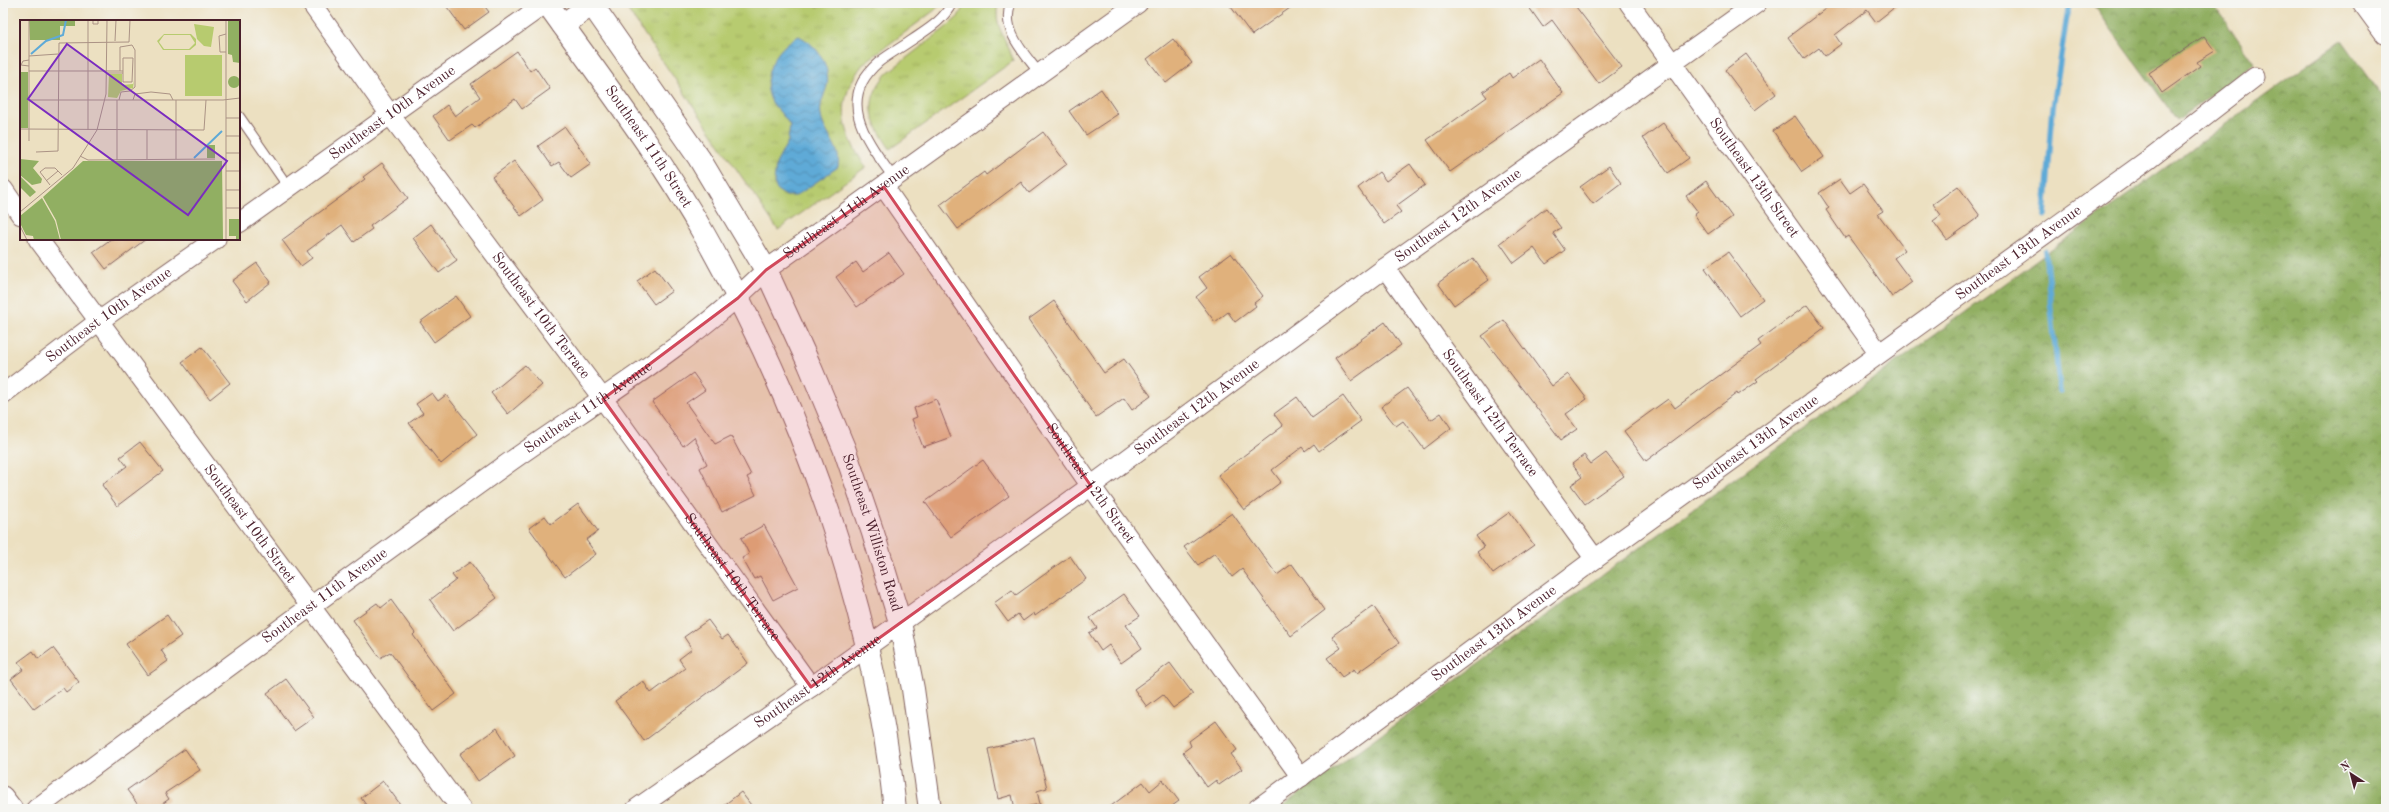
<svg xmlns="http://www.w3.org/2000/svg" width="2389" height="812" viewBox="0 0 2389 812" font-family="'Old Standard TT',serif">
	<defs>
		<pattern id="grass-tufts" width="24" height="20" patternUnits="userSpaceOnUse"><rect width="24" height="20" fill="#b7cb6f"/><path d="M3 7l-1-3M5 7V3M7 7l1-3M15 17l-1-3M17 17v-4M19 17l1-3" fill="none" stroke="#9fae60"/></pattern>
		<pattern id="forest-crowns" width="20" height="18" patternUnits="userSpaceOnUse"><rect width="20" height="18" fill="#91af62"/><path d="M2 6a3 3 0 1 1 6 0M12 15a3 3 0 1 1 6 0" fill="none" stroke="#788e51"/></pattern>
		<pattern id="water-waves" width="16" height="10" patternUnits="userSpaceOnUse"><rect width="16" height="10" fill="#5eaad7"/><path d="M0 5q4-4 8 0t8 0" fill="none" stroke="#508aaf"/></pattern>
	</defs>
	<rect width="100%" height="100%" fill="#f6f6f2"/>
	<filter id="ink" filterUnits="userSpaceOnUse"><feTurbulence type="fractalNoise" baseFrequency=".025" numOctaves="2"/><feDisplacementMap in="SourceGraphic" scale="8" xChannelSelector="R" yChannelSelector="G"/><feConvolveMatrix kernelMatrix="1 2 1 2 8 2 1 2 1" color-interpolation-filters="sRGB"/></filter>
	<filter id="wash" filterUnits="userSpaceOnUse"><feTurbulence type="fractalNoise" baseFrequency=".012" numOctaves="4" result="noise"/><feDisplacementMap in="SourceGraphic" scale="16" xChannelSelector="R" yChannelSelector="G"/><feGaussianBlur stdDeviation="0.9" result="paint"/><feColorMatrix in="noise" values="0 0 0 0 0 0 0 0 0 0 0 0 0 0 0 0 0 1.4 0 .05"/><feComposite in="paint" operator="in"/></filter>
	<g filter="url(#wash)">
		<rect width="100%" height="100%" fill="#ece0c1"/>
		<path fill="url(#grass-tufts)" stroke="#80754d" d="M623,3H813L817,8L824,3H942L935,10L864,63C835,99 840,130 866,167L778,230Z
			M965,3H998C993,28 1008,39 1013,61L890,149C871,120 862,103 887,73L944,29L958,17Z"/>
		<path fill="url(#forest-crowns)" stroke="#6e6746" d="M2092,3H2212L2255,63L2177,120Z
			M2342,40L2386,101V809H1278Z"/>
		<path fill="url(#water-waves)" stroke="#546481" d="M799,36C817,45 831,65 827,86C824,96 819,105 821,116C824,135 842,146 838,167L796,196H786L777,190L774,183L776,164L788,141L790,126C786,117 779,112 773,104C758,79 775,47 799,36Z"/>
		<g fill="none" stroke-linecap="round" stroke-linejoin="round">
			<path stroke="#5eaad7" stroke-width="5.5" d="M2045,216L2053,108L2069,3
				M2045,251L2060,392"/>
		</g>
		<g id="blocks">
			<path fill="#e0b17b" d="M444,3H482L489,12L464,30Z
				M1228,3H1297L1252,35Z
				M1526,3H1573L1622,67L1599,84L1552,20L1543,27Z
				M1833,3H1900L1876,22L1867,10L1835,35L1841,44L1825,56L1819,48L1804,59L1788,37Z
				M2204,36L2215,51L2197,62L2200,66L2162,93L2149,73Z
				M1173,39L1192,63L1166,83L1147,59Z
				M517,51L530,71L535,67L550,89L522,109L515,99L475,128L472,125L450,140L433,116L447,105L455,116L480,97L471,84Z
				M1746,54L1776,94L1755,110L1725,70Z
				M1539,59L1563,93L1450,172L1427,140L1487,97L1483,92L1509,73L1512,78Z
				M1101,89L1118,114L1086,135L1069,111Z
				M1795,116L1824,157L1802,172L1773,131Z
				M1663,123L1689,158L1668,173L1643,138Z
				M565,127L591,164L571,178L559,162L552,166L538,146Z
				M1043,132L1067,164L1029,193L1021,182L958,229L940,205L984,172L986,175Z
				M514,161L543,200L521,216L492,177Z
				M382,163L408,198L370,226L372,229L354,242L342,225L307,251L312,258L301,266L282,240L365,179L363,177Z
				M1410,164L1425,185L1396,206L1401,212L1384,224L1358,188L1379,172L1386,181Z
				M1609,166L1621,183L1593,204L1580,187Z
				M1840,179L1850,193L1863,184L1883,211L1878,214L1905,250L1894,258L1912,282L1892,297L1848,236L1845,238L1826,210L1829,208L1819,193Z
				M1706,181L1732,217L1708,234L1694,215L1698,212L1686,196Z
				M1958,186L1980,216L1947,240L1933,221L1941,215L1933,204Z
				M1546,208L1561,228L1553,233L1565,250L1546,264L1534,248L1514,263L1500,243Z
				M431,224L457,260L439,273L413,238Z
				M111,239H146L106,269L93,252Z
				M1728,252L1763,299L1740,316L1705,268Z
				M889,253L904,274L857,307L836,277L856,262L863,272Z
				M1231,253L1263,296L1254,303L1256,306L1235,322L1228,312L1215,322L1196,297L1207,288L1199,277Z
				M1473,258L1489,280L1454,305L1438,283Z
				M257,263L271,282L247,301L232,281Z
				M655,268L672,291L654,304L637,281Z
				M456,296L470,316L434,342L420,322Z
				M1054,301L1104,373L1124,359L1151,396L1132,410L1124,398L1096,417L1029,319Z
				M1807,305L1824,328L1756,379L1758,381L1738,395L1737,393L1646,461L1624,431L1668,399L1675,408L1761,345L1758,341Z
				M1504,320L1552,386L1568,374L1587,399L1566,414L1577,429L1561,440L1482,336Z
				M1385,322L1401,345L1351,381L1335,358Z
				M202,347L230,383L210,399L182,362Z
				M525,365L542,385L508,414L491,393Z
				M693,373L705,390L686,403L715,444L731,436L751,475L747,477L756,495L722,512L700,468L707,464L694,437L683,446L652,402Z
				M1407,388L1431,420L1441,413L1451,428L1424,449L1403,421L1396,426L1381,407Z
				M432,393L438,401L446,395L477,434L441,464L409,423L423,413L416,404Z
				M1343,396L1361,421L1319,451L1314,444L1305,451L1302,447L1272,470L1281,482L1244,510L1218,475L1283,426L1274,414L1297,397L1312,418Z
				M936,399L951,437L923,447L912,419L917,417L914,408Z
				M140,442L163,471L117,506L102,485L127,466L120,457Z
				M1606,453L1624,476L1585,504L1571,485L1582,477L1572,464L1584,455L1591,464Z
				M983,460L1009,496L951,537L925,502Z
				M578,504L598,531L586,540L596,554L565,577L529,528L545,516L551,524Z
				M1510,512L1534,545L1493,574L1477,552L1484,547L1476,536Z
				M1232,513L1277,575L1292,564L1325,610L1291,636L1242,569L1232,577L1215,553L1198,565L1184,547Z
				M764,525L798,587L773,600L760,576L754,579L742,558L749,554L741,538Z
				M1070,556L1086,579L1035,616L1034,613L1023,621L1018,614L1008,622L994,603L1012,590L1016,595Z
				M470,562L497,598L453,631L430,600L456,580L452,575Z
				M1124,594L1140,616L1126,625L1142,648L1121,663L1109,645L1101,651L1089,633L1097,628L1090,618Z
				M391,600L415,633L413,635L456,694L433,711L390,652L380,658L353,620L377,603L381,608Z
				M1373,606L1399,643L1357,673L1354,669L1342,677L1327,658L1341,648L1332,636Z
				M167,615L181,636L161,650L168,661L148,675L126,644Z
				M708,620L722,639L728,635L748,663L644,741L615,701L643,681L651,693L685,668L679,659L692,649L684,637Z
				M53,648L79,682L66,692L63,688L34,709L11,679L24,669L18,662L33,651L38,659Z
				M1170,663L1193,694L1173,708L1163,695L1147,707L1134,689Z
				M286,679L314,717L294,731L267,693Z
				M1216,721L1237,750L1231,754L1242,769L1219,785L1216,780L1207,787L1183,752L1191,746L1189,741Z
				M497,728L515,756L478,781L460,754Z
				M1034,737L1047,788L1037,791L1040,804L1015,809L1012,795L998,799L988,749Z
				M185,749L200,770L165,793L169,799L155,809H141L127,790Z
				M1163,780L1179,801L1168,809H1107L1143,782L1150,791Z
				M383,781L400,804L393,809H369L361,798Z
				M741,792L754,809H719Z"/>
		</g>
	</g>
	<g filter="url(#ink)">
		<use href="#blocks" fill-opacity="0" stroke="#836360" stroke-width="1"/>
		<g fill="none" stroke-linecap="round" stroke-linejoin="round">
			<defs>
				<path id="service" d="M1011,3C1000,30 1025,54 1040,74
					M239,116L289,188
					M895,180C869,143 833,101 879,62C889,54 902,47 912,40C928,29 943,21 952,3"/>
				<g id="minor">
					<path id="s1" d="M311,3L391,116L603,399L811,687"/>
					<path id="s2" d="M1629,3L1879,353"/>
					<path id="s3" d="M884,187L1091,486L1301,777"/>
					<path d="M3,189L21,215"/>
					<path id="s4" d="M239,223L546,3"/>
					<path id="s5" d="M38,239L461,809"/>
					<path id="s6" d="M1385,268L1595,559"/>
					<path id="s7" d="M3,394L99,321L216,239"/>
					<path d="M3,796L13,809"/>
					<path id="s8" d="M36,809C191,694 347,579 504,466C592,403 690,346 766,270L1138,3"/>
					<path id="s9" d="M636,809L811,687L1091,486L1385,268L1757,3"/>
					<path id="s10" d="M1257,809L1595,559L2149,159L2255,77"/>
				</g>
				<path id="tertiary" d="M2364,3L2386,33"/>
				<g id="trunk">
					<path id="s11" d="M547,3C601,79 659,154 705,236C804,412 873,608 895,809"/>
					<path id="s12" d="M591,3L699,158L766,270L809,364L844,448L873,533L900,622L913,689L930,809"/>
					<path d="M563,25L592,4"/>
				</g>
			</defs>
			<use href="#service" stroke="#836360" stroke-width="11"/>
			<use href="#minor" stroke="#836360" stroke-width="21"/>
			<use href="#tertiary" stroke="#836360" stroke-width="24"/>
			<use href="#trunk" stroke="#836360" stroke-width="24"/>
			<use href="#service" stroke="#fff" stroke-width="9"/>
			<use href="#minor" stroke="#fff" stroke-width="19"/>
			<use href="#tertiary" stroke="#fff" stroke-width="22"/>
			<use href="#trunk" stroke="#fff" stroke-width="22"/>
		</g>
	</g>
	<path fill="#d1495b" fill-opacity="0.2" stroke="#d1495b" stroke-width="3" stroke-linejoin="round" d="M884,187L1091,486L811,687L603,399L738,298L766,270Z"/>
	<g text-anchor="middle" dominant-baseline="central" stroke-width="4" stroke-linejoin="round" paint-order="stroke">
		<g font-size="15" fill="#4a1f2b" stroke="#f6f6f2">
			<text stroke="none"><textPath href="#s4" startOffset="189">Southeast 10th Avenue</textPath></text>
			<text stroke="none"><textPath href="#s11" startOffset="176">Southeast 11th Street</textPath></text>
			<text stroke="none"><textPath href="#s2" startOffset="215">Southeast 13th Street</textPath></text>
			<text stroke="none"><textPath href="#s8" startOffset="1007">Southeast 11th Avenue</textPath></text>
			<text stroke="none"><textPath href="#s9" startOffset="1014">Southeast 12th Avenue</textPath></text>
			<text stroke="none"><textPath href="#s10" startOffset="943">Southeast 13th Avenue</textPath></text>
			<text stroke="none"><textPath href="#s7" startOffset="132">Southeast 10th Avenue</textPath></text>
			<text stroke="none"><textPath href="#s1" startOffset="388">Southeast 10th Terrace</textPath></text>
			<text stroke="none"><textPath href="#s8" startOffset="683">Southeast 11th Avenue</textPath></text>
			<text stroke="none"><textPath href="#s9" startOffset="690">Southeast 12th Avenue</textPath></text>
			<text stroke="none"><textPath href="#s6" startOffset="179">Southeast 12th Terrace</textPath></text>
			<text stroke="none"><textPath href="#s10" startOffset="619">Southeast 13th Avenue</textPath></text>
			<text stroke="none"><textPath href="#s3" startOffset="361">Southeast 12th Street</textPath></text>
			<text stroke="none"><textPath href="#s5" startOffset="355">Southeast 10th Street</textPath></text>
			<text stroke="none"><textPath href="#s12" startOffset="603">Southeast Williston Road</textPath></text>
			<text stroke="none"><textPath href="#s1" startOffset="712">Southeast 10th Terrace</textPath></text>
			<text stroke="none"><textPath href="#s8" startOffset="359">Southeast 11th Avenue</textPath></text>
			<text stroke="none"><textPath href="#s10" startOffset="295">Southeast 13th Avenue</textPath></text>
			<text stroke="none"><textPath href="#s9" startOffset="222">Southeast 12th Avenue</textPath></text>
		</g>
	</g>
	<g transform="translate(20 20)">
		<rect width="220" height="220" fill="#ece0c1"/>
		<path d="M89,54H102V65L113,64L114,60L113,68L101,71L97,78L88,77Z" fill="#b7cb6f"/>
		<path d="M9,0H55V6H40V20H10ZM208,0H220V43L213,42L212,35L208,34ZM0,52H8V108H0ZM208 62a6 6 0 1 1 12 0a6 6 0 1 1-12 0ZM187,125H195V138H187ZM0,139L19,141L13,148L22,159L21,163L12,165L0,155ZM63,141H202L203,220H41L36,200L23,177ZM0,156L16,172L10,177L0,167ZM22,178L35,201L40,220H14L13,216L6,215L0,203V196ZM209,199H220V220H216V216H209Z" fill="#91af62"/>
		<path d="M174,4L194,7L191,27L184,26L177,19ZM144,14H171L176,19V25L170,30H143L137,21ZM144,15H170L175,23L169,29H144L139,22ZM165,35H202V76H165Z" fill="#b7cb6f" fill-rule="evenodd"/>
		<path fill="none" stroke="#5eaad7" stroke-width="2" d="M11,34L26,21L43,15L46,0M174,138L202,111"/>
		<path fill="none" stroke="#ab9385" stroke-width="1" d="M9,0V121M73,0V4H78V0M206,0V220M95,21L96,0M206,32H200L199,16L206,14M9,36L38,34M103,38H113L112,62H103ZM9,46L1,45L3,41L9,40M9,51H103M87,53H103M9,80H203L220,78M99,80L101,72L110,71L115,67V30L112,25L100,27V51M113,80L115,74L131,72L150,74L153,80M206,98H220M0,109L184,110L186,80M68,110V0M206,116H220M16,132L38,131L39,23L109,22L110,0M206,133H220M60,136L68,140L195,139M127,139V110M156,139V80M97,140V80M206,151H220M26,161L38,151M30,165L20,152L25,148H35L42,155M206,170H220M206,188H220M0,192L53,148L77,110L86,74L87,0M0,206L7,220"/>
		<path fill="#7b2cbf" fill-opacity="0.15" stroke="#7b2cbf" stroke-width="2" d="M47,24L207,141L168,195L8,79Z"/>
		<rect width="220" height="220" fill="none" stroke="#4a1f2b" stroke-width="2"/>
	</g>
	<rect width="2389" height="812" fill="none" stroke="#f6f6f2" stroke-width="16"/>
	<g transform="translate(2351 774) rotate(324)" stroke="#f6f6f2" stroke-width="3" paint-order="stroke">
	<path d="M0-3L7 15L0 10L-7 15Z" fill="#4a1f2b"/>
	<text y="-6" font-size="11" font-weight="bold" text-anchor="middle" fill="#4a1f2b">N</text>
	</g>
</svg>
